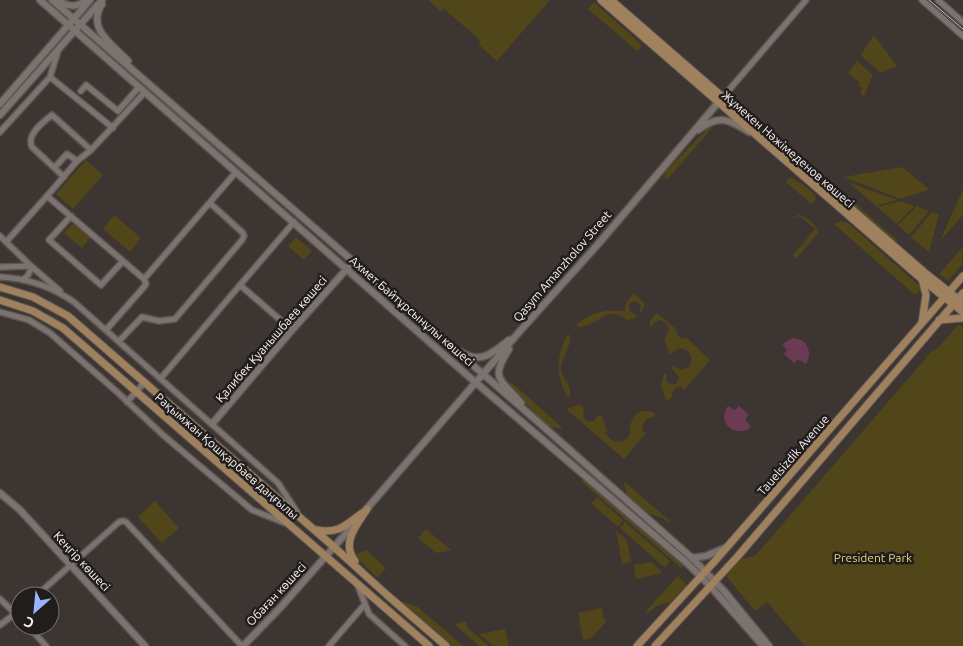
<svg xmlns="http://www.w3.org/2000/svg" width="963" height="646" viewBox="0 0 963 646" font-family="Ubuntu,sans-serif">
	<rect width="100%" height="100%" fill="#3c3532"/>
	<path fill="#50461a" d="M428,0H550L497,61L479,45L480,40L444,9L440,11Z
		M594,2L640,43L641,47L637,51L588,9Z
		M874,35L897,66H898L881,73L861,56V54Z
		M857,61L873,75L864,96L860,93L862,88L858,85L860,83L848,73Z
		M710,126L712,128L667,180L664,176L666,171Z
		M86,160L103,175L73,209L56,194Z
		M902,167L929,189L928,190L900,199L844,177Z
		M790,177C800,183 810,188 816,197L814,202L810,203L786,182Z
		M831,182L898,241L897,242L887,237L830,186Z
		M848,182L898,200L876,206Z
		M963,189V215L940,241Z
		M901,201L914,206L897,224L877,207Z
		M917,206L929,211L909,235L898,225Z
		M932,212L939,214L929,252L911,237Z
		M114,215L141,238L130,252L103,229Z
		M798,215C805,214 816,225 819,232L796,259L793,255L815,229L800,216L792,219H789Z
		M841,221L848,223L922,288L915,295L834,224Z
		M73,223L90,238L82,248L64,233Z
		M296,237L312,251L304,260L288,246Z
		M963,247L962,265L948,281L939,274Z
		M634,293L645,304L641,313L639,312L641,307L639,303L633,301L629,304V310L638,317L628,320L619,315L608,314L589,325L579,327L576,325C590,312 606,309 625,311L626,303Z
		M655,314H658L677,330V334L682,339L687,338L710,360L684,390L681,386L676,388L672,393V397L668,401L666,400L661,386L664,373L667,374L666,379L668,383L675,384L678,381L679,377L672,369V366C675,367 679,370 683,369C700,365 688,337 671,354L669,353L664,339L669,330L667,324L660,320L655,322L651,327L650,326V321Z
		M959,324L963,327V646H805L767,602L755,611L726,576L741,559L755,556L932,351L938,348Z
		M568,334L570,336C571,350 560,358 561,370C562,380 576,388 568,398C556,377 555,356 568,334Z
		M512,383L562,427L560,429L548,426L526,404L504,384Z
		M579,405L584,408L583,417L587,421L592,422L599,415L602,416L607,431L605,432C611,445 627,445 631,431L629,430C632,414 641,406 656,414L652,418H648L643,424L642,430L646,433L624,459L566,409Z
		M583,480H586L684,566L681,568L581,481Z
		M625,482L670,521L668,523L663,518L647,513L628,497L624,484Z
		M597,497L623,520L618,527L591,503Z
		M155,501L179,528L162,543L138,517Z
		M625,522L670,561L665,568L620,528Z
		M426,529L451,550L436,553L418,538Z
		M616,531L627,540L631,562L622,564Z
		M366,550L386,568L377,578L355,555Z
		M651,562L662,571L659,574L636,579L634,565Z
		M678,576L687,585L671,602L656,606L648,613L646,611Z
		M401,601L418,607L463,646H452Z
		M602,608L604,618L607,621L591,638L583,640L578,613Z
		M466,621L468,628L489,646H479L454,624Z
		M505,629L509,646H493L479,634Z"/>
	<path fill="#6d3a53" d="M793,338C807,339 813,351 806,364L798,359L794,363L784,354L787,350L782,344Z
		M728,406L735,410L739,406L749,415L745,419L751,427C735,439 716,423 728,406Z"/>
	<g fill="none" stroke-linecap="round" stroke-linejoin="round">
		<defs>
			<path id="minor" d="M922,0L963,36
				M938,0L963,22
				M50,77L113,128
				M81,91L86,85L118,111L139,87
				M723,97L806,0
				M0,132L50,77L58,51
				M55,167L67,154L77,161
				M64,177L32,147C26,135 43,122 52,115L91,150L145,92
				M47,196L77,161L91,150
				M71,216L49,240L101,285L123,261
				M0,236L6,242
				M0,267L31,266
				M0,277C27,278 52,287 74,302L278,483L297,512
				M23,280L28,275L32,267
				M60,291L31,266L6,242L47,196L144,279
				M0,312L29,320L50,333L116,391L163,435L252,510L285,523
				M106,330L143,288L146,284L144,279L236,172
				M292,330L240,285L294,222
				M119,341L142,317L159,321L175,319L242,240L244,236L243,233L210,203
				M161,378L240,285
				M127,402L144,383
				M358,586L369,614L405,646
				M36,596L119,522L123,521L126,522L242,646
				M0,599L20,618
				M0,625L20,610
				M28,626L46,646
				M329,646L365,604"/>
			<path id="tertiary" d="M40,0L467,375L687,563L711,587L763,646
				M52,0L537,421L692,558L724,591L769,646
				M59,0C66,7 78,8 86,0
				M102,4C86,29 113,45 128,61
				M0,104L90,0
				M0,115L102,0
				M698,130C719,114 728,119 749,132
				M509,349C489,380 501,379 521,403
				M461,352C482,365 493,352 509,340
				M212,424L292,330L353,262
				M0,493L20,510L145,646
				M364,512L520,331L600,242L722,98
				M692,558L706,556L725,548
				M243,646L280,608L356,522"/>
			<path id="secondary" d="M601,0L924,281L963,312
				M611,0L924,272L963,303
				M922,279L926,295L922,323
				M0,287L33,297L68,316L334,547L387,595L446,646
				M0,300L33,311L63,328L429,646
				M939,320L963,318
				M317,530C339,534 346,525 362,513
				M355,561C341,543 356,526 367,509
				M637,646L714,562L963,276
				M655,646L738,556L963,293"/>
		</defs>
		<use href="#minor" stroke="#5b5451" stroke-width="8"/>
		<use href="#tertiary" stroke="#5b5451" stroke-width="9"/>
		<use href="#secondary" stroke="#5b5451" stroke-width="9"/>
		<use href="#minor" stroke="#7c7370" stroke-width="5"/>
		<use href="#tertiary" stroke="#7c7370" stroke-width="6"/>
		<use href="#secondary" stroke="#9f815e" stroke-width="7"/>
		<path stroke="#ccc6c4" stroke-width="1" d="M929,0L963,29"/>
	</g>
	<g text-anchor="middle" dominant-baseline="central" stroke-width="5" stroke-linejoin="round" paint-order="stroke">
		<g font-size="12" fill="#f9f4f2" stroke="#211d1c">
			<text transform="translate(788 149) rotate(41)">Жұмекен Нәжімеденов көшесі</text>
			<text transform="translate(562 266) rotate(-49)">Qasym Amanzholov Street</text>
			<text transform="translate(412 311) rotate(41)">Ахмет Байтұрсынұлы көшесі</text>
			<text transform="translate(271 339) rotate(-49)">Қалибек Қуанышбаев көшесі</text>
			<text transform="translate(793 455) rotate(-49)">Tauelsizdik Avenue</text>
			<text transform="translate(227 456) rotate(41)">Рақымжан Қошқарбаев даңғылы</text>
			<text transform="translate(82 561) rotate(47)">Кеңгір көшесі</text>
			<text transform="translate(276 594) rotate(-47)">Обаған көшесі</text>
		</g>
		<g font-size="12" fill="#e5d27b" stroke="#211d1c">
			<text x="873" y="557">President Park</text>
		</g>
	</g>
	<g transform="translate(35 611) rotate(207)"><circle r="24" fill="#211d1c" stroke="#777372"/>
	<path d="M0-4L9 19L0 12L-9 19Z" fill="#9bb4fd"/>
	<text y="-8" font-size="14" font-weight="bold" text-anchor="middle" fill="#f9f4f2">С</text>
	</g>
</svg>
